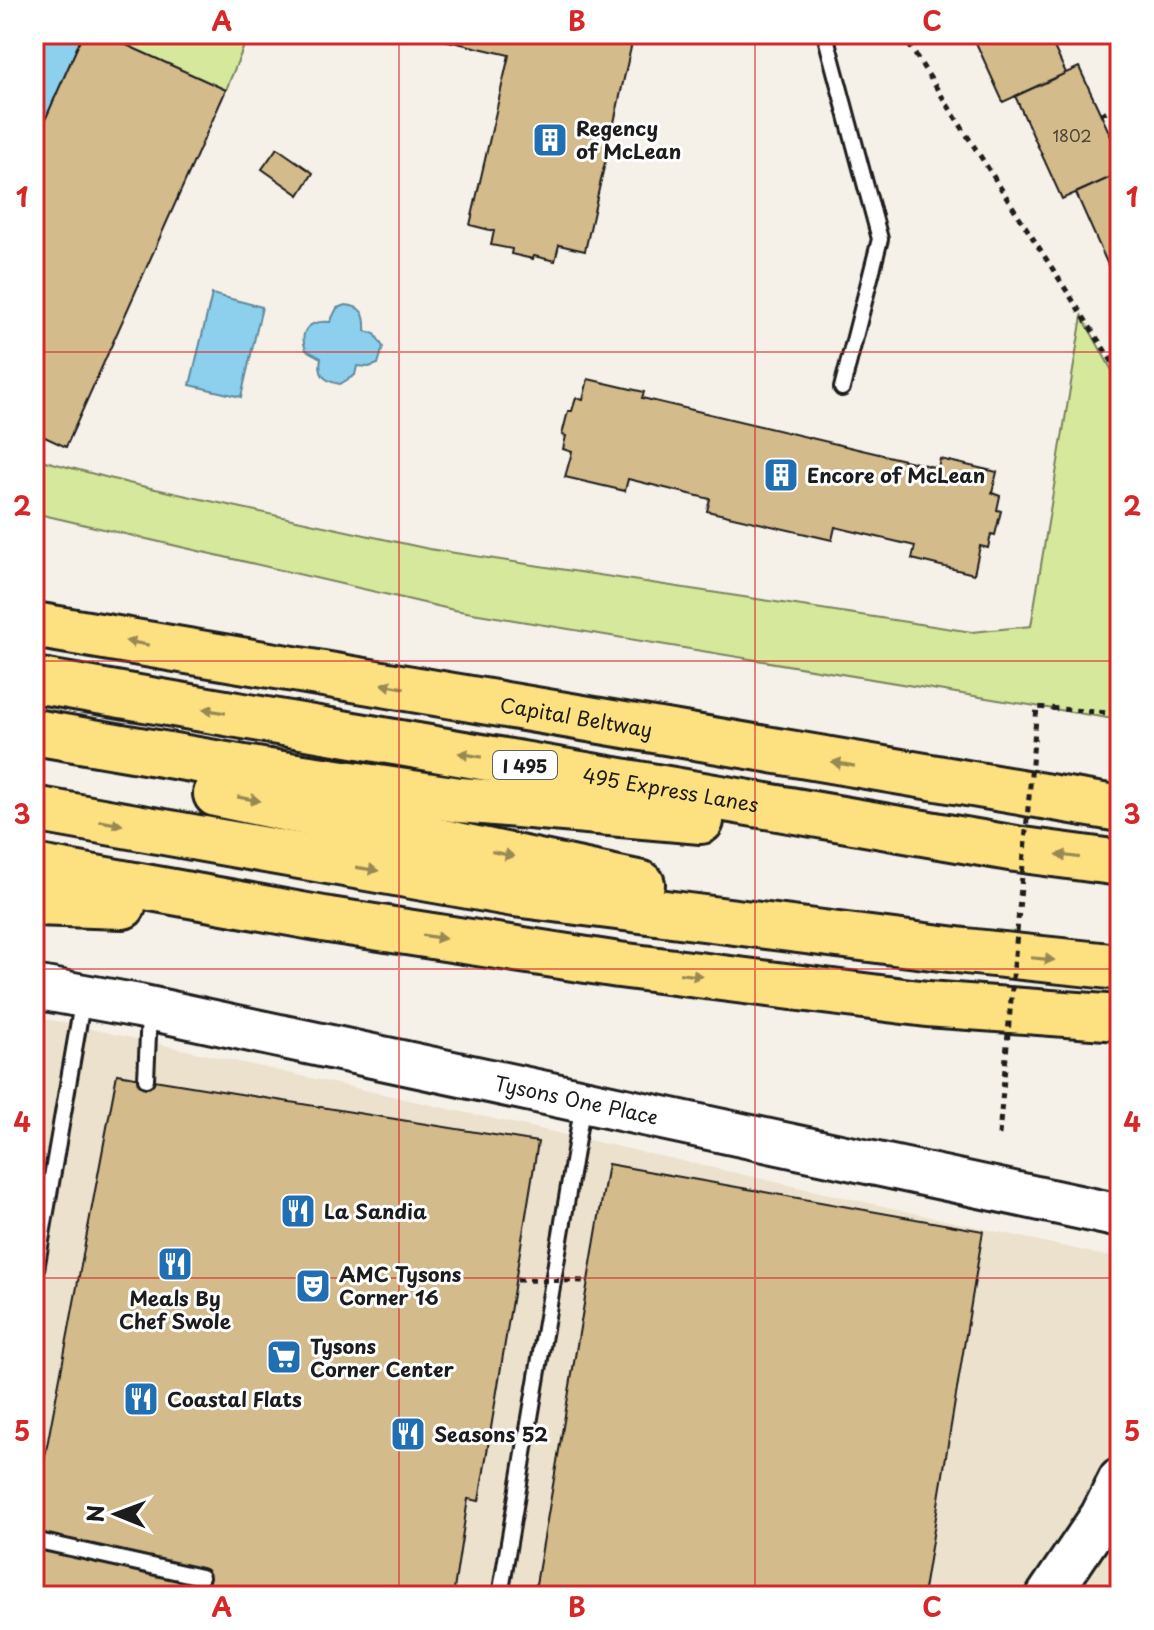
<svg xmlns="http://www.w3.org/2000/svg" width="1154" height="1630" viewBox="0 0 1154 1630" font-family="'Playpen Sans',sans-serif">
	<rect width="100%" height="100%" fill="#f6f1e8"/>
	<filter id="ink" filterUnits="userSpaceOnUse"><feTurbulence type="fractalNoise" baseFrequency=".0125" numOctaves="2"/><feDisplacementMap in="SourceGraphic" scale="16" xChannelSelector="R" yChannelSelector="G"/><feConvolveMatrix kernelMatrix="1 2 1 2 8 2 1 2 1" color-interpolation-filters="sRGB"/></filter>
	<g filter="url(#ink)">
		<path fill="#ece1cc" d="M34,1016L1120,1259V1596H34Z"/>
		<path fill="#d5e89c" stroke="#78825c" stroke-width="2" d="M102,34H249L226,90Z
			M1082,316L1120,385V720L454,610L34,513V458L128,483L429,549L972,632L1031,626Z"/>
		<path fill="#8cd0ee" stroke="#5f889a" stroke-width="2" d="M34,34H71L81,39L34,145Z
			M212,294L262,307L241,397L190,385Z
			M345,305C362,306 366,314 365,331L375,334L383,347L378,364L369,367L357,366L355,375L340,384C323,381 318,374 321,358L306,350C298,330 310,320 330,322L337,308Z"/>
		<path fill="#d4bb8b" stroke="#1c1c1c" stroke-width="2" d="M83,34H102L226,90L66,447L34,432V145Z
			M418,34H634L585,251L559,245L555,261L534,256L533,259L511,254L512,249L491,245L494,231L470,225L509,55Z
			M972,34H1048L1066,73L1003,102Z
			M1079,67L1120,156V173L1062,199L1015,96Z
			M277,148L313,173L299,195L262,169Z
			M1120,173V292L1076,193Z
			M588,379L644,392L642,398L938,468L940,459L997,472L992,493L1000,496L997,510L1001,511L995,535L991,534L988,548L980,546L974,574L912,559L915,546L835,527L832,540L707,511L710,499L628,479L625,491L565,477L572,452L563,449L566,436L562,435L568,411H572L576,398L583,400Z
			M117,1074L538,1142L479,1501L468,1499L453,1596H34V1515Z
			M608,1164L983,1231L923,1596H534Z"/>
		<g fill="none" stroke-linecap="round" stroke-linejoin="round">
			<defs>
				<path id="lane" d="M825,34L880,239L842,388
					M146,1079L149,1013
					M34,1281L83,998
					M34,1540L201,1577
					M500,1596L583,1103"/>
				<g id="secondary">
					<path id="s1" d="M34,987L139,1006L1120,1216"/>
					<path d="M1048,1596L1102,1516L1120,1480"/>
				</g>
				<g id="highway">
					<path id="s2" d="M34,625L1120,809"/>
					<path id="s3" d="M34,680L1016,849L1120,863"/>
					<path d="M34,732L262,771L460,800L701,821"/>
					<path d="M216,794L642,884"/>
					<path d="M34,809L514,894L965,951L1120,967"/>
					<path d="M34,867L329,920L619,965L927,1004L1120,1018"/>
					<path d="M34,903L123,906"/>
				</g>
			</defs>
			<use href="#lane" stroke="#1c1c1c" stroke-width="20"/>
			<use href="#secondary" stroke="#1c1c1c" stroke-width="48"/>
			<use href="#highway" stroke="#1c1c1c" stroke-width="50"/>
			<path stroke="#1c1c1c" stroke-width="5" stroke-dasharray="6 6" stroke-linecap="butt" d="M902,34L1120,374
				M1101,114L1120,105"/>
			<use href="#lane" stroke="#fff" stroke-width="14"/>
			<use href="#secondary" stroke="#fff" stroke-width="42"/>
			<use href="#highway" stroke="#fde080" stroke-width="44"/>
			<path stroke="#1c1c1c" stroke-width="5" stroke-dasharray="6 6" stroke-linecap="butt" d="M999,1135L1037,707L1120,714
				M517,1280L588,1281"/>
		</g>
		<defs><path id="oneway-solid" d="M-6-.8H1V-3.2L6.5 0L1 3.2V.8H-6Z" transform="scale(2)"/></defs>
		<g fill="#988853">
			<use href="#oneway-solid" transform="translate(137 643) rotate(-170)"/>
			<use href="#oneway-solid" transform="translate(393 686) rotate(-170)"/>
			<use href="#oneway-solid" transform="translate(214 711) rotate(-170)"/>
			<use href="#oneway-solid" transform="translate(470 755) rotate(-170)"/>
			<use href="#oneway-solid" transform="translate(843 764) rotate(-170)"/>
			<use href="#oneway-solid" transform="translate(249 799) rotate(10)"/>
			<use href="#oneway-solid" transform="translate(111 823) rotate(10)"/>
			<use href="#oneway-solid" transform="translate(503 854) rotate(12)"/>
			<use href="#oneway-solid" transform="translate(1068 856) rotate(-172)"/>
			<use href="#oneway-solid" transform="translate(367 869) rotate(9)"/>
			<use href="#oneway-solid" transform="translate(434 937) rotate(9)"/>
			<use href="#oneway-solid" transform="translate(1043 959) rotate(6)"/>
			<use href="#oneway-solid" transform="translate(691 975) rotate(7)"/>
		</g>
	</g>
	<path fill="none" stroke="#d62828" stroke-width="2" stroke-opacity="0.55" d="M399,34V1596M755,34V1596M34,352H1120M34,661H1120M34,969H1120M34,1278H1120"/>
	<defs>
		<symbol id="building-square" viewBox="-11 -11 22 22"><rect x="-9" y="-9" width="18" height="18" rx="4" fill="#1f6fb2" stroke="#fff"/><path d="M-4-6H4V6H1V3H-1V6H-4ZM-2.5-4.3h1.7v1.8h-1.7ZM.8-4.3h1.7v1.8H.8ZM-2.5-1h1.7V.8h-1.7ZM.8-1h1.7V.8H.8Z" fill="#fff"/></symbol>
		<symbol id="restaurant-square" viewBox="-11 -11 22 22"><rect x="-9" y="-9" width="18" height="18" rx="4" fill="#1f6fb2" stroke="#fff"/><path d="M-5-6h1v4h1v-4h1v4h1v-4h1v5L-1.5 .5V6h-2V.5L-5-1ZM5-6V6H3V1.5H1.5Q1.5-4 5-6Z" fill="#fff"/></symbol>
		<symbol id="theatre-square" viewBox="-11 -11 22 22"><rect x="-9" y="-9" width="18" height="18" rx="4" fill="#1f6fb2" stroke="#fff"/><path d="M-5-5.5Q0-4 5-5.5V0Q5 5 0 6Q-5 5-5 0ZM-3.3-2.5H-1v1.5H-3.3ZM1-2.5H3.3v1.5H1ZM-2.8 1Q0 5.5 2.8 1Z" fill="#fff"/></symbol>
		<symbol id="supermarket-square" viewBox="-11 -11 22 22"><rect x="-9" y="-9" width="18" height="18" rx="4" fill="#1f6fb2" stroke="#fff"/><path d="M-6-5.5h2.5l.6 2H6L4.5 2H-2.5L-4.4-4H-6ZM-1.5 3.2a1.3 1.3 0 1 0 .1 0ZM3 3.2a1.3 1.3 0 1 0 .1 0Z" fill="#fff"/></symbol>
	</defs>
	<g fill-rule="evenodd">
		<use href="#building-square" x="530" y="120" width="40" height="40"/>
		<use href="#building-square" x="761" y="455" width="40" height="40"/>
		<use href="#restaurant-square" x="278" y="1191" width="40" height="40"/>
		<use href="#restaurant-square" x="155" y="1244" width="40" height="40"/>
		<use href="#theatre-square" x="293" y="1266" width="40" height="40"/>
		<use href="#supermarket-square" x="264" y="1337" width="40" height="40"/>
		<use href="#restaurant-square" x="121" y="1379" width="40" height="40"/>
		<use href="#restaurant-square" x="388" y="1414" width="40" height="40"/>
	</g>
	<g text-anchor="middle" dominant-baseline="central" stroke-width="6" stroke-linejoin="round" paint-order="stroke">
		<g font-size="16" fill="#4a4438">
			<text x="1072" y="135">1802</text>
		</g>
		<rect fill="#fff" stroke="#606060" stroke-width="2" x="493" y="751" width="64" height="28" rx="6"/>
		<g font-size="18" font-weight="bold" fill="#1c1c1c">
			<text x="525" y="765">I 495</text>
		</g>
		<g font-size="20" font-weight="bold" fill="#1c1c1c" stroke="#fff" text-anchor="start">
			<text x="576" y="128">Regency<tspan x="576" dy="23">of McLean</tspan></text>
			<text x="807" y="475">Encore of McLean</text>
			<text x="324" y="1211">La Sandia</text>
			<text x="339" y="1274">AMC Tysons<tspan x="339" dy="23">Corner 16</tspan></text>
			<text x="175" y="1298" text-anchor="middle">Meals By<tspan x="175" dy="23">Chef Swole</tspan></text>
			<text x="310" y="1346">Tysons<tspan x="310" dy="23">Corner Center</tspan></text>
			<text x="167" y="1399">Coastal Flats</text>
			<text x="434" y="1434">Seasons 52</text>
		</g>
		<g font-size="20" fill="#1c1c1c" stroke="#fff">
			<text stroke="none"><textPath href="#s2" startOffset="550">Capital Beltway</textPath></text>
			<text stroke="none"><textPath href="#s3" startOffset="646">495 Express Lanes</textPath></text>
			<text stroke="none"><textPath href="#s1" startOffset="554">Tysons One Place</textPath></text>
		</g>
	</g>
	<rect width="1154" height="1630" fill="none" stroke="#fff" stroke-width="88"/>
	<g transform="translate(116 1514) rotate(271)" stroke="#ffffff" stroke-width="6" paint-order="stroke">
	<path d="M0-6L14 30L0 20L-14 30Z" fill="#1c1c1c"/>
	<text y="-12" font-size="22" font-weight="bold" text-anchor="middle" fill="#1c1c1c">N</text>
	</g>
	<rect x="44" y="44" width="1066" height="1542" fill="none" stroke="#d62828" stroke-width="3"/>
	<g font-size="26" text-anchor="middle" font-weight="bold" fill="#d62828">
		<text x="222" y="31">A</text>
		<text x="577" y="31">B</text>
		<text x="932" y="31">C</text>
		<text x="22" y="207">1</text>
		<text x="1132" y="207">1</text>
		<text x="22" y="516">2</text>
		<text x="1132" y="516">2</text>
		<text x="22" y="824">3</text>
		<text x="1132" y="824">3</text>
		<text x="22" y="1132">4</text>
		<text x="1132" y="1132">4</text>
		<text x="22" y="1441">5</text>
		<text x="1132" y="1441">5</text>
		<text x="222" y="1617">A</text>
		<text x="577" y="1617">B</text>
		<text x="932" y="1617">C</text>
	</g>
</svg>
